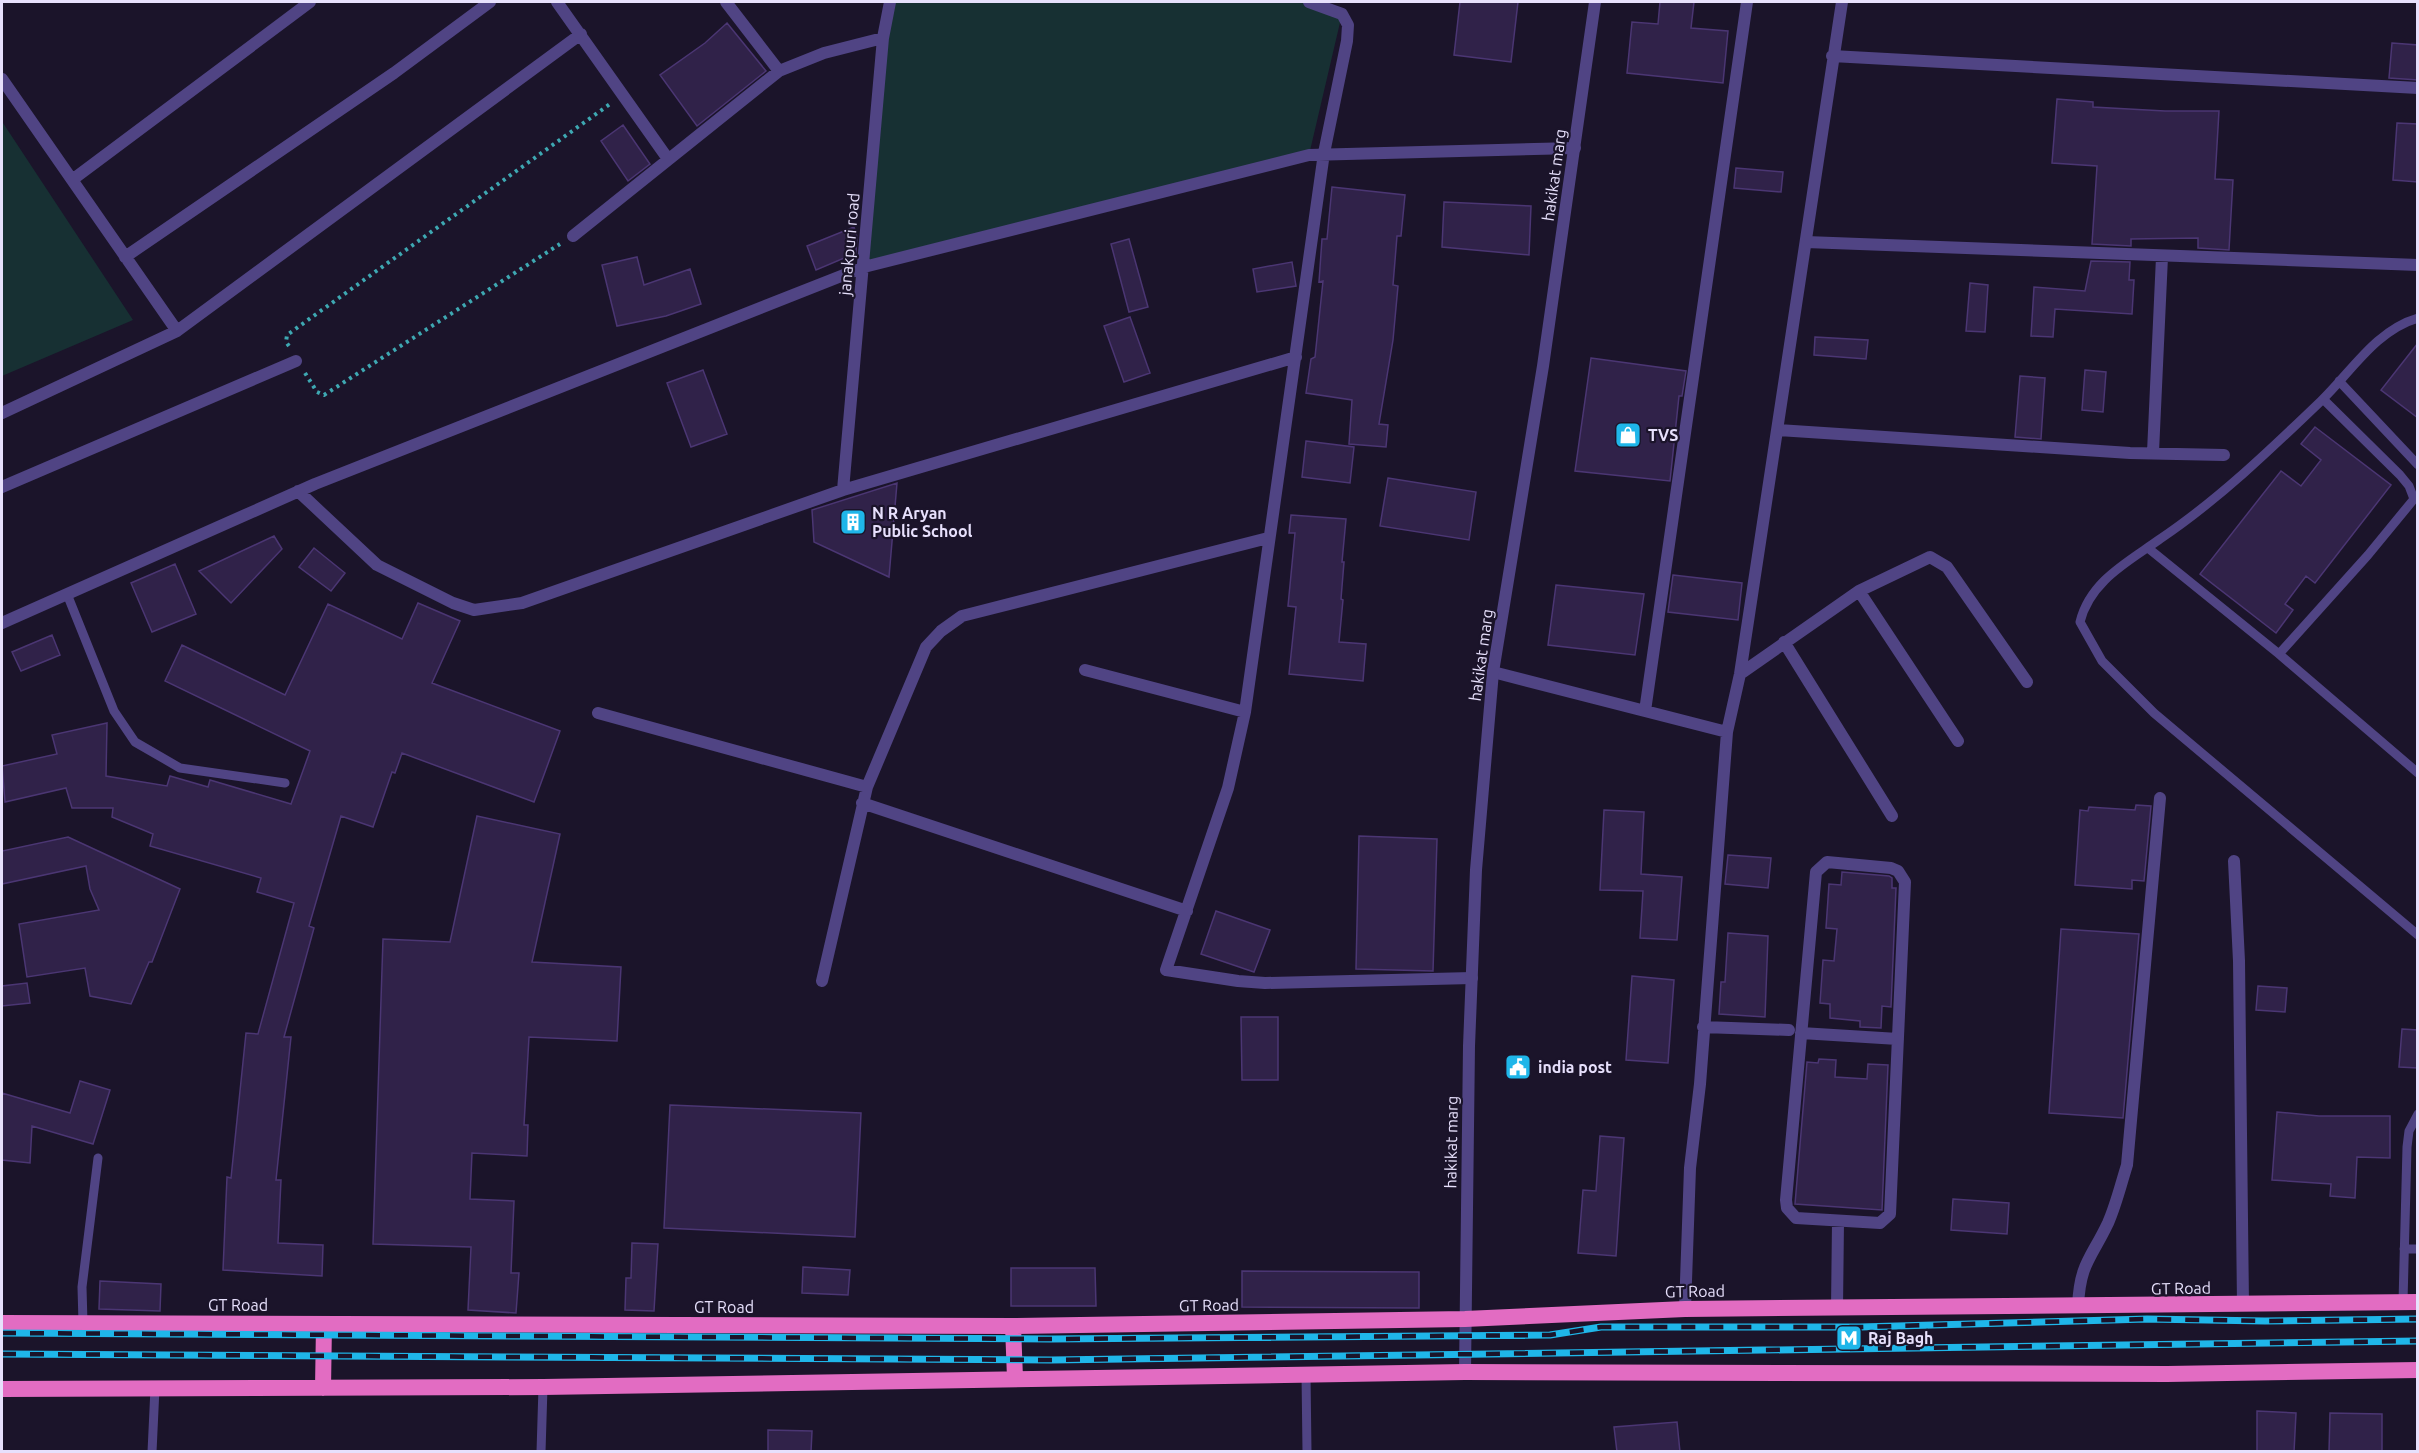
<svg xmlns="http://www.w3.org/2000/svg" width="2419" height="1453" viewBox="0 0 2419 1453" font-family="Ubuntu,sans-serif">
	<rect width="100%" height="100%" fill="#1b142a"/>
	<path fill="#173033" d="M890,2H1309L1342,14L1309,155L864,267Z
		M3,123L133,320L2,376V124Z"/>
	<path fill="#302249" stroke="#4b3673" stroke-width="1.5" d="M1460,2H1518L1511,62L1454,55Z
		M1660,2H1694L1691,28L1728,31L1723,83L1627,73L1632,22L1658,24Z
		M727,23L766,71L697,126L660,75L705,43Z
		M2392,43L2418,45V80L2389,78Z
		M2057,99L2093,102V107L2165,111H2219L2215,179L2233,180L2229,250L2198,248V238L2131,239V246L2092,244L2097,166L2052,163Z
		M2397,123L2418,124V182L2393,180Z
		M623,125L650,164L628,181L601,141Z
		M1736,168L1783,172L1781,192L1734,188Z
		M1332,187L1405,195L1401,236H1397L1393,285L1398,286L1393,340L1379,424L1388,425L1386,447L1349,444L1352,400L1306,393L1311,359L1315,357L1323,281L1319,282L1322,239H1327Z
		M1444,202L1531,206L1529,255L1442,247Z
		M854,227L857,237L856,253L816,270L807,246Z
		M1129,239L1148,307L1129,312L1111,244Z
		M637,257L644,285L690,269L701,304L666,316L617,326L602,265Z
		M2091,261L2130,262L2129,280H2134L2132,314L2055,309L2053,337L2031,336L2034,287L2085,291Z
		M1292,262L1296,286L1257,292L1253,269Z
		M1970,283L1988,285L1985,332L1966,331Z
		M1130,317L1150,373L1124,382L1104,326Z
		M1815,337L1868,340L1866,359L1814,355Z
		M2418,343V418L2381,390Z
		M1591,358L1686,371L1682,396H1679L1670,481L1575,471Z
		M703,370L727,434L691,447L667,383Z
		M2085,370L2106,372L2103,412L2082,410Z
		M2020,376L2045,378L2041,439L2015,437Z
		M2315,427L2391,485L2315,583L2306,576L2285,604L2293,610L2276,633L2200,574L2281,471L2301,486L2321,460L2301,444Z
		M1306,441L1354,447L1350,483L1302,477Z
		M1388,478L1476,492L1469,540L1380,526Z
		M897,483L889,577L814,542L812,510Z
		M1291,515L1346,519L1342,562H1344L1341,599L1343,600L1339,642L1366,644L1363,681L1289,674L1296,607L1288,606L1295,533H1289Z
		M274,536L282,549L231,603L199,571Z
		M314,548L345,573L331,591L299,567Z
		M175,564L196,614L152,632L131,583Z
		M1673,575L1742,583L1738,620L1668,612Z
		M1556,585L1644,594L1635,655L1548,645Z
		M418,603L460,621L432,683L560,731L534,802L402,753L395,773L392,772L373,827L341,816L309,926L314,928L284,1037H291L276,1180H281L278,1243L323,1245L322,1276L223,1270L227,1177L231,1178L246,1033L258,1034L294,903L257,892L261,878L150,846L153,834L112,817L113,808H72L66,788L5,802L2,766L57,754L52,735L107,723L106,776L167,786L170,776L208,787L210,780L291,804L310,751L165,681L182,645L285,695L328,604L402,639Z
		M52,635L60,655L21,671L12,652Z
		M2136,805L2151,806L2144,881L2132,880V889L2075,885L2080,810L2088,811L2089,807L2135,810Z
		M1604,810L1644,812L1641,874L1682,877L1677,940L1640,938L1643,891L1600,890Z
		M477,816L560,834L532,962L621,967L617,1041L529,1037L524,1125H528L527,1156L472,1153L470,1199L514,1201L511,1273H519L516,1313L468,1310L471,1247L373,1244L383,939L450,942Z
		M1359,836L1437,839L1433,971L1356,969Z
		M68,837L180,889L152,962H149L131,1004L90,996L85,968L27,977L19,924L99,910L90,889L86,866L2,884V851Z
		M1728,855L1771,858L1768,888L1725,884Z
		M1842,872L1889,876L1892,878V888H1896L1891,1007L1882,1006L1881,1028L1860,1027V1021L1830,1018V1004L1820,1003L1823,960L1834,961L1837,929L1826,928L1829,884L1841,885Z
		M1216,911L1270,930L1254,972L1201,954Z
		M2061,929L2139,934L2123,1118L2049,1113Z
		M1728,933L1768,936L1765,1017L1719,1014L1721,982H1725Z
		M1632,976L1674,980L1668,1063L1626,1060Z
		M27,983L30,1003L2,1006V986Z
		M2258,986L2287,988L2285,1012L2256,1010Z
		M1241,1017H1278V1080H1242Z
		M2402,1029L2418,1030V1068L2399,1067Z
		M1819,1059L1836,1060L1835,1077L1867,1079L1868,1064L1888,1065L1882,1210L1795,1204L1807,1062L1818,1063Z
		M80,1081L110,1090L93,1144L32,1126L30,1163L2,1160V1093L70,1113Z
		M670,1105L861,1113L855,1237L664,1228Z
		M2277,1112L2319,1116H2390V1158L2357,1157L2355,1198L2330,1196L2331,1184L2272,1180Z
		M1600,1136L1624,1138L1616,1256L1578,1253L1583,1190L1596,1191Z
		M1953,1199L2009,1203L2007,1234L1951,1230Z
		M632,1243L658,1244L654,1311L625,1310L626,1278H631Z
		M803,1267L850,1270L848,1295L802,1293Z
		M1011,1268H1095L1096,1306H1011Z
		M1242,1271L1419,1272V1308L1242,1307Z
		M100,1281L161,1284L160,1311L99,1309Z
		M2257,1411L2296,1413L2294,1452H2257Z
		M2330,1413L2382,1414V1452H2329Z
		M1677,1422L1680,1452H1617L1614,1427Z
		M768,1430L812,1431L811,1452H768Z"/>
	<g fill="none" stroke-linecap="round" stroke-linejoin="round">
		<path stroke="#3ea8b2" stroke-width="4" stroke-dasharray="3 4.5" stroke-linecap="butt" d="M289,346L286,342L287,335L610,104
			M305,373L317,392L324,395L560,244"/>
		<path stroke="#504484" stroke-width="9" d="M2418,318C2376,330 2351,372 2322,400C2271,449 2218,500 2160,539C2128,562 2090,581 2080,622L2102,661L2154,713L2418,935
			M2339,381L2418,465
			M2148,548L2279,654L2418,773
			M67,594L114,711L135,742L180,768L285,783
			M2279,654L2368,555L2414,499L2409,486L2400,475L2323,399
			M2404,1249H2418
			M2403,1302L2407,1147L2409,1131L2418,1114
			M83,1323L82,1287L98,1158
			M1306,1374L1307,1452
			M152,1452L155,1388
			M541,1452L543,1387"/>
		<path stroke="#504484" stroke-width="12" d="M557,2L668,159
			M726,2L779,71
			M1309,2L1342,14L1348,25L1347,41L1324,153L1245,712L1228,788L1166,970L1238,981L1265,983L1472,978
			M1832,56L2418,88
			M2,79L177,331L2,413
			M72,180L310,2
			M573,236L779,71L824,53L883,38
			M1806,242L2418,265
			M125,257L394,73L490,2
			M177,331L581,34
			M1778,430L2130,453L2224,455
			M2153,452L2162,257
			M2,487L296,361
			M843,490L883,38L890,2
			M298,491L377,565L453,603L474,610L522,603L843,490L1296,357
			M1859,591L1958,741
			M2,623L315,484L864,267L1309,155L1575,148
			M1784,642L1892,816
			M1085,670L1245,712
			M1493,672L1727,732
			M1740,674L1859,591L1930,557L1947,567L2027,682
			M1645,711L1747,2
			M598,713L867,787
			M862,803L1187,911
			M2234,861L2239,961L2243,1305
			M1827,862L1891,868L1898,871L1905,882L1890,1214L1880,1223L1796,1218L1787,1208L1786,1200L1816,872Z
			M822,981L867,787L926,647L941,631L962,616L1268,538
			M1703,1027L1789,1030
			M1801,1033L1898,1039
			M2078,1306C2080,1263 2091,1259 2108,1223C2116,1205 2121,1184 2127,1165L2160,798
			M1837,1308L1838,1222
			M1685,1309L1690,1168L1700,1084L1727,732L1740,674L1842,2"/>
		<path stroke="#504484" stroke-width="12" d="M1465,1372L1469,1046L1476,870L1493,672L1543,366L1595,2"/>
		<path stroke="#e26cc2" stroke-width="16" d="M2,1323L1013,1326L1465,1319L1685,1309L2418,1302
			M1013,1326L1015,1378
			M323,1388L324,1324
			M2,1389L543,1387L1465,1372L2167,1374L2418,1370"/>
		<defs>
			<path id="rail" d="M2,1333L1051,1339L1550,1335L1601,1327H1860L2147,1319L2265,1321L2418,1319
				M2,1354L1051,1360L2418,1341"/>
		</defs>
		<use href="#rail" stroke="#1fb6e9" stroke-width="7"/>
		<use href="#rail" stroke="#1b142a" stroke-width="4.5" stroke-dasharray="14" stroke-linecap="butt"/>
	</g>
	<defs>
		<symbol id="shop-square" viewBox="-11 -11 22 22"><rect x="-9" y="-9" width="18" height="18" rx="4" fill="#1fb6e9" stroke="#1b142a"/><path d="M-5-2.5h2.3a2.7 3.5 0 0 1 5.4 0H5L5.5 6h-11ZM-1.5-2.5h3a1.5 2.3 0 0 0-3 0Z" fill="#fff"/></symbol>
		<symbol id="building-square" viewBox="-11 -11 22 22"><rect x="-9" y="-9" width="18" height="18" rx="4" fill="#1fb6e9" stroke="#1b142a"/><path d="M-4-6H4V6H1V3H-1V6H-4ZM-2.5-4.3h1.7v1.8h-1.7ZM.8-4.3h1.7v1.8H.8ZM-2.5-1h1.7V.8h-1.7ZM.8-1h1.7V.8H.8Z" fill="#fff"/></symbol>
		<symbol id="civic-square" viewBox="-11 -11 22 22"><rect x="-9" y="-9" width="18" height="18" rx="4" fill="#1fb6e9" stroke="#1b142a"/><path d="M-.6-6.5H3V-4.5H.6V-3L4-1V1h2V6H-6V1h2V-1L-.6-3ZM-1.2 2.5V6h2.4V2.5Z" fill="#fff"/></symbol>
		<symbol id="metro-square" viewBox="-11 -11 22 22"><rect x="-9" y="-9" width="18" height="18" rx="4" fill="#1fb6e9" stroke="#1b142a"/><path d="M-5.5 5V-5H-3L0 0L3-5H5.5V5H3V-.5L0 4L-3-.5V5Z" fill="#fff"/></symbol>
	</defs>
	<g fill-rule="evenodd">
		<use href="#shop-square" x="1613" y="420" width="30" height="30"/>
		<use href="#building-square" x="838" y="507" width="30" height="30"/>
		<use href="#civic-square" x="1503" y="1052" width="30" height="30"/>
		<use href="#metro-square" x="1834" y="1323" width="30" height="30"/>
	</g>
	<g text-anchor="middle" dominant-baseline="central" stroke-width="4.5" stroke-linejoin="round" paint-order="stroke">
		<g font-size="16" fill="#e7e0fc" stroke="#1b142a">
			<text transform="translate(1554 175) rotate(-82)">hakikat marg</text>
			<text transform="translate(849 244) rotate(-85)">janakpuri road</text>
			<text transform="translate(1481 655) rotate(-82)">hakikat marg</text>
			<text transform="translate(1451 1142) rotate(-89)">hakikat marg</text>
			<text transform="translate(2181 1288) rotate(-1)">GT Road</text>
			<text transform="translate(1695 1291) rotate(-1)">GT Road</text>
			<text x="238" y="1305">GT Road</text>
			<text transform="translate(1209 1305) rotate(-1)">GT Road</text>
			<text x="724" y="1307">GT Road</text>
		</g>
		<g font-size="16" font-weight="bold" fill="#e7e0fc" stroke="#1b142a" text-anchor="start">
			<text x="1648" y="435">TVS</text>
			<text x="872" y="513">N R Aryan<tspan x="872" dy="18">Public School</tspan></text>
			<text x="1538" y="1067">india post</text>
			<text x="1868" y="1338">Raj Bagh</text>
		</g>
	</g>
	<rect width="2419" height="1453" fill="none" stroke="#e7e0fc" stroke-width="6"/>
</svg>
